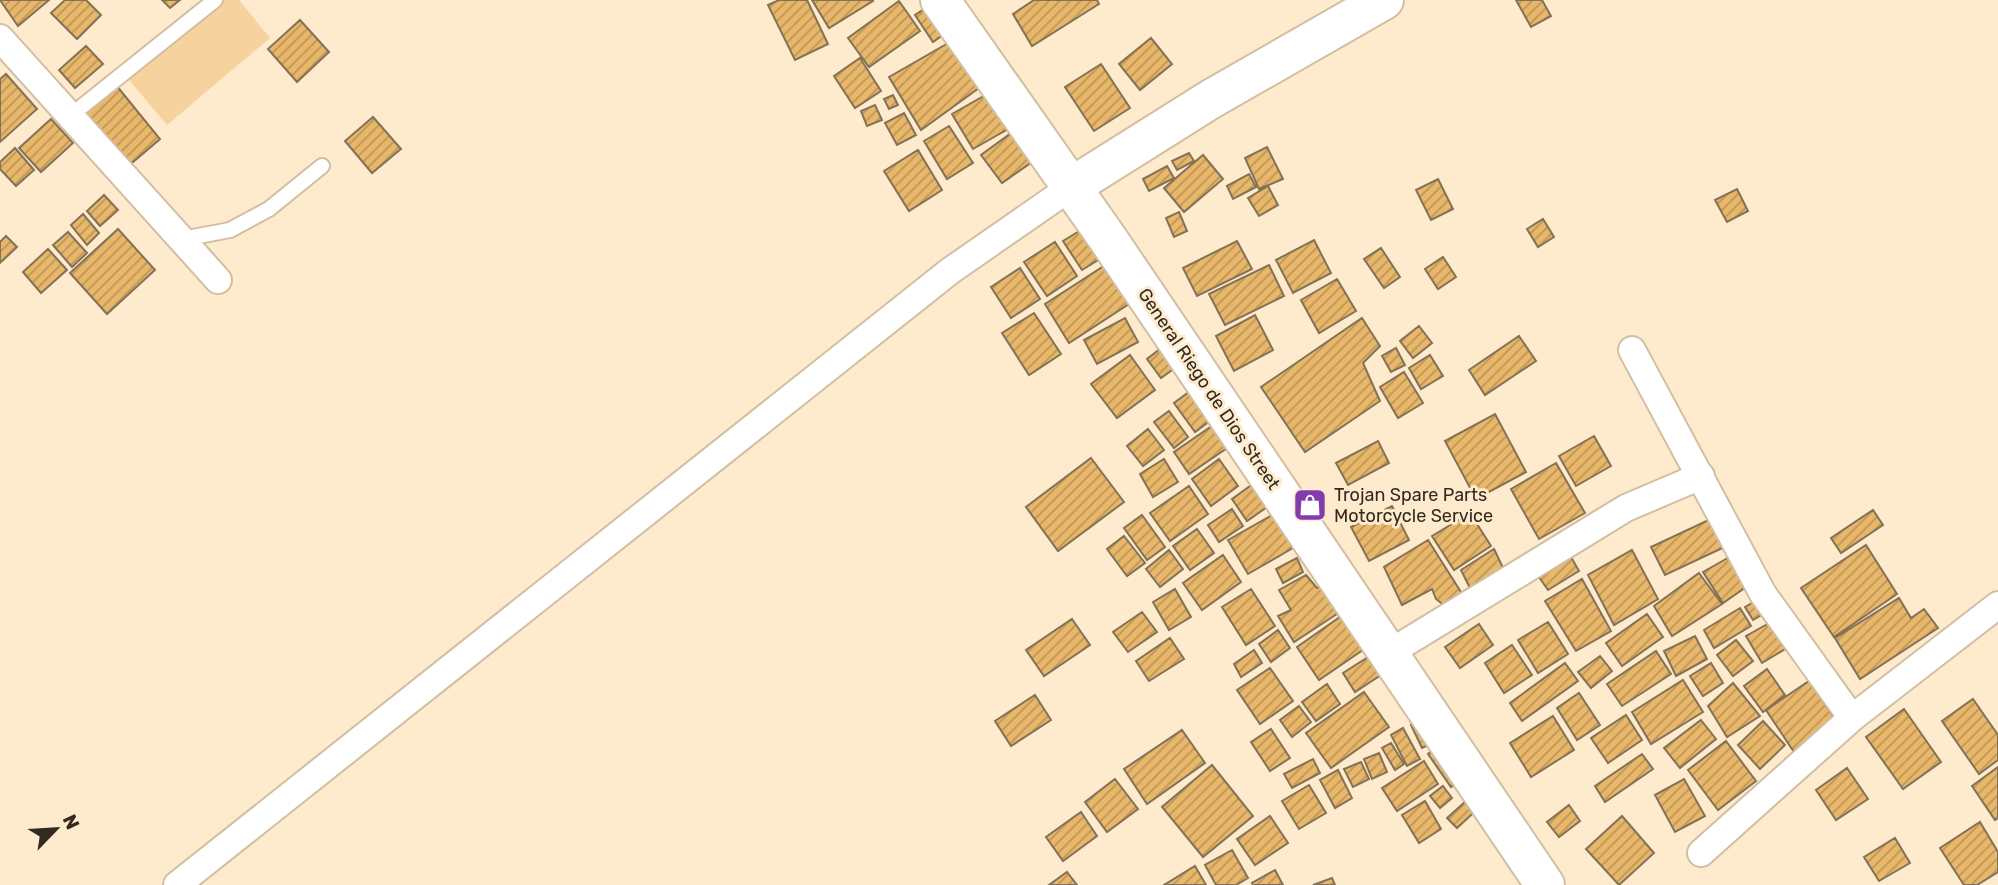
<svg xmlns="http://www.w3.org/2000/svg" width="1998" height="885" viewBox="0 0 1998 885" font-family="Rubik,sans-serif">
	<defs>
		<pattern id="building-hatch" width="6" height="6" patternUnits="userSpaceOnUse" patternTransform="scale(1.75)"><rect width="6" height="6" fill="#e8b76a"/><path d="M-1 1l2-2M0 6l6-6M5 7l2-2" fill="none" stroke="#bd9557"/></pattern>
	</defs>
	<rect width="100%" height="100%" fill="#feeacc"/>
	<path fill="#f5d29e" d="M202,0H239L270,38L167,125L120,69Z"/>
	<path fill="url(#building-hatch)" stroke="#847257" stroke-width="2" d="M0,0H49L18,26Z
		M65,0H86L101,15L77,39L51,13Z
		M162,0H180L170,8Z
		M779,0H807L828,44L795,60L768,5Z
		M812,0H873V1L829,28Z
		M1034,0H1097L1099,4L1032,46L1013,14Z
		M1516,0H1542L1551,16L1531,27Z
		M899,1L920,31L869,67L848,38Z
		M936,1L954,27L933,42L915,15Z
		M300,20L329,52L297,82L268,49Z
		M1151,38L1172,64L1140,90L1119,64Z
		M950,42L979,88L921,130L889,77Z
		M86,46L103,64L75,88L59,70Z
		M860,58L881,91L855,108L834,76Z
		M1101,64L1130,108L1094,131L1065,87Z
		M6,74L37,109L0,142V79Z
		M116,85L160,139L126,168L82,114Z
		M996,89L1017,124L973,149L952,114Z
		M893,95L898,105L889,109L884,99Z
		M875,105L882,120L867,126L861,111Z
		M904,113L916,135L897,145L885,123Z
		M373,117L401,149L372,173L345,141Z
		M51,119L73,143L41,172L19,148Z
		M949,126L973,163L947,179L924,141Z
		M1018,128L1039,157L1002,183L981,155Z
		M1267,147L1283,179L1259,189L1245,158Z
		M15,148L34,170L16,186L0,169V162Z
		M918,150L942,190L909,211L884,171Z
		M1189,153L1194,161L1177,170L1172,161Z
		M1203,155L1223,179L1184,212L1164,188Z
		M1167,166L1174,178L1149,191L1143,179Z
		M1249,174L1256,187L1233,199L1227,186Z
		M1438,179L1453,209L1431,220L1416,190Z
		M1268,186L1278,205L1259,216L1248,198Z
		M1737,189L1748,211L1727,222L1715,200Z
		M104,195L118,210L100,226L87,211Z
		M1179,212L1187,231L1174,237L1166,218Z
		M83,214L99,233L87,245L71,225Z
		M1543,219L1554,237L1538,247L1527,229Z
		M1089,225L1108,254L1082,270L1063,241Z
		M118,229L155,270L107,314L70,273Z
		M68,232L87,253L72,267L53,245Z
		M6,236L17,247L0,263V242Z
		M1314,240L1331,273L1293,293L1276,260Z
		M1237,241L1252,269L1197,296L1183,268Z
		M1055,242L1077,276L1047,296L1024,262Z
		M1381,248L1400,277L1384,288L1364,259Z
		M48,249L67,270L41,293L23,272Z
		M1443,257L1456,277L1438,289L1425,269Z
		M1269,265L1284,296L1225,325L1209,294Z
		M1104,266L1129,304L1069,343L1045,304Z
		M1020,268L1040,299L1011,318L991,287Z
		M1337,279L1356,311L1319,333L1301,300Z
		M1034,313L1061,354L1029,375L1002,333Z
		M1255,315L1273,350L1234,371L1216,336Z
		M1125,318L1138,342L1097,364L1084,340Z
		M1362,318L1380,346L1363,363L1380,401L1305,452L1261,387Z
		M1419,326L1432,343L1413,358L1400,341Z
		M1519,336L1536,361L1485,395L1469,370Z
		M1169,342L1183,362L1161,378L1147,359Z
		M1396,348L1405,365L1391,372L1382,356Z
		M1130,355L1155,390L1117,418L1091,384Z
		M1430,355L1443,376L1421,389L1409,368Z
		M1404,372L1423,403L1398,418L1380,387Z
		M1201,383L1222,412L1195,432L1174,403Z
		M1169,411L1188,437L1174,448L1154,422Z
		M1495,414L1526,472L1476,499L1445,441Z
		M1222,419L1236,442L1189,474L1174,452Z
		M1148,429L1164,450L1143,466L1127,446Z
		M1594,436L1611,466L1576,486L1559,456Z
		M1378,441L1389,463L1348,485L1336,463Z
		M1091,458L1124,502L1058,551L1026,507Z
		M1164,459L1178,482L1153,497L1140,474Z
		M1219,459L1238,486L1211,506L1192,479Z
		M1556,463L1585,513L1539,539L1511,489Z
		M1264,476L1280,498L1247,521L1232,499Z
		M1189,486L1208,514L1170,541L1150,513Z
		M1392,506L1409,540L1369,561L1351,527Z
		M1232,509L1243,526L1219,542L1208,525Z
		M1873,510L1883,525L1841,553L1831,538Z
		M1470,513L1491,546L1454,570L1432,536Z
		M1274,514L1293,548L1248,574L1228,540Z
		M1142,515L1165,547L1147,560L1124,528Z
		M1717,516L1731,544L1665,575L1651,547Z
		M1197,529L1214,553L1190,570L1173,546Z
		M1124,536L1145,563L1127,576L1107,549Z
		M1428,540L1466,600L1450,610L1436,599L1432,589L1402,605L1384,567Z
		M1866,545L1897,594L1834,637L1801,588Z
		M1494,549L1506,574L1474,596L1461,570Z
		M1169,550L1183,569L1160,587L1146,569Z
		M1632,550L1658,599L1614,625L1588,575Z
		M1223,555L1241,582L1202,610L1183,583Z
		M1733,555L1752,583L1723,603L1703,572Z
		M1571,557L1579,571L1548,590L1539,577Z
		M1297,558L1303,572L1283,583L1276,569Z
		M1699,573L1722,604L1672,636L1654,606Z
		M1306,575L1317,588L1328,584L1343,610L1294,642L1278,616L1291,610L1279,590Z
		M1582,579L1611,631L1576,651L1545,601Z
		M1175,589L1191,617L1169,630L1153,602Z
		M1251,589L1275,626L1246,645L1222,607Z
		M1899,598L1911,618L1924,609L1938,628L1860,679L1835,638Z
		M1757,600L1765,613L1753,620L1745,607Z
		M1740,608L1751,626L1714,648L1704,630Z
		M1350,610L1373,643L1319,680L1297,647Z
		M1142,612L1157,632L1128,652L1113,632Z
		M1647,614L1663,637L1622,666L1606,643Z
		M1072,619L1090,645L1044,676L1026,650Z
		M1548,622L1568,654L1538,673L1518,640Z
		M1771,622L1787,648L1762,663L1746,636Z
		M1479,624L1493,645L1460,668L1445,647Z
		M1278,630L1290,648L1271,662L1259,644Z
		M1695,636L1707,659L1676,676L1664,651Z
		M1170,638L1184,659L1149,681L1136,661Z
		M1736,640L1753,661L1733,676L1717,655Z
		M1512,645L1532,675L1504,693L1485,663Z
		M1254,650L1262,663L1241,677L1234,664Z
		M1656,651L1671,674L1622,706L1607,684Z
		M1373,654L1384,673L1355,692L1343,673Z
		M1600,656L1612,671L1591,688L1578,672Z
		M1565,663L1578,681L1522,721L1510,703Z
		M1711,663L1723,683L1703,696L1690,676Z
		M1270,668L1293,701L1260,724L1237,690Z
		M1767,669L1785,695L1763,712L1744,686Z
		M1683,680L1703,712L1651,744L1632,712Z
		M1809,681L1837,722L1794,752L1766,710Z
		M1733,683L1760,716L1727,737L1708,706Z
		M1327,684L1340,704L1316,721L1302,702Z
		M1364,692L1389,727L1331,768L1306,733Z
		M1579,693L1600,725L1577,740L1557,708Z
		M1035,695L1051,720L1011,746L995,721Z
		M1973,699L1998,735V760L1979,774L1942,721Z
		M1299,706L1311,722L1292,737L1280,720Z
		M1904,709L1941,762L1903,789L1866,737Z
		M1626,715L1642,740L1608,763L1591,738Z
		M1553,716L1574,750L1531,777L1510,743Z
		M1430,717L1441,739L1422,748L1411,725Z
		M1701,720L1716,739L1680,768L1664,748Z
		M1763,721L1785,745L1760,769L1738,745Z
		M1403,728L1420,759L1407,766L1391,735Z
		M1271,729L1290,758L1270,771L1251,742Z
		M1182,730L1205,763L1147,804L1124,769Z
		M1726,741L1756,781L1718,810L1688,770Z
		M1444,742L1468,775L1451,787L1428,754Z
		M1391,743L1404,764L1395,770L1382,748Z
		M1379,753L1387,772L1372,779L1364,759Z
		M1642,754L1653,769L1605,802L1595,786Z
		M1313,759L1320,773L1292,788L1284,774Z
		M1424,761L1438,784L1397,811L1382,788Z
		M1361,762L1369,779L1353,787L1344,769Z
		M1212,765L1253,816L1203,857L1162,807Z
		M1998,767V818L1995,820L1972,786Z
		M1847,768L1868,799L1836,820L1816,790Z
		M1338,770L1352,798L1335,808L1320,780Z
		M1115,779L1138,809L1107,832L1085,802Z
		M1684,779L1705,816L1675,832L1655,795Z
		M1309,785L1326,813L1299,829L1282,801Z
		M1443,786L1452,798L1440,808L1430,796Z
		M1475,793L1484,803L1457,828L1447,818Z
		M1425,801L1441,829L1419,843L1402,815Z
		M1569,805L1580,821L1559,837L1547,822Z
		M1081,812L1097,836L1063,861L1046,837Z
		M1270,816L1288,843L1255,865L1237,839Z
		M1622,816L1654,853L1619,885L1586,849Z
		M1980,822L1998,852V872L1977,885H1964L1940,848Z
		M1895,838L1910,863L1879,881L1864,857Z
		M1232,850L1248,878L1236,885H1216L1205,865Z
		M1195,866L1206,885H1164Z
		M1275,870L1283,885H1253L1252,883Z
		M1067,872L1077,885H1049Z
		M1332,878L1335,885H1313Z"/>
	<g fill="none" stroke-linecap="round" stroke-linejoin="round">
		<defs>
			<path id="lane" d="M70,116L215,0
				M182,239L230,230L269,209L322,166"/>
			<path id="street" d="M0,38L218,280
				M1632,350L1763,594L1852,718L1998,605
				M1389,653L1626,508L1701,476
				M1701,853L1852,718
				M177,885L950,271L1071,187"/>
			<path id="secondary" d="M940,0L1108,239L1545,885
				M1071,187L1211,99L1384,0"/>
		</defs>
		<use href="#lane" stroke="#d2bfa2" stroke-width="18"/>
		<use href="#street" stroke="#d2bfa2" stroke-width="30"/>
		<use href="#secondary" stroke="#d2bfa2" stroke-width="42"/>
		<use href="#lane" stroke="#fff" stroke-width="14"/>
		<use href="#street" stroke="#fff" stroke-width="26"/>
		<use href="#secondary" stroke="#fff" stroke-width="38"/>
	</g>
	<defs>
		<symbol id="shop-square" viewBox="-11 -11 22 22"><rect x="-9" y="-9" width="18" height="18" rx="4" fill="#833cae" stroke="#feeacc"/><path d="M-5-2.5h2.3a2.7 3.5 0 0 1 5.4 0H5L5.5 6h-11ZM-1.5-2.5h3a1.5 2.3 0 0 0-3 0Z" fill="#fff"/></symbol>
	</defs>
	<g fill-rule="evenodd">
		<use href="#shop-square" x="1291" y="486" width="38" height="38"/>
	</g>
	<g text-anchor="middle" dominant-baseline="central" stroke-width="6" stroke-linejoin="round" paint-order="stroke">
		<g font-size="18" fill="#322a1f" stroke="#feeacc">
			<text transform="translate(1209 389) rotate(56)">General Riego de Dios Street</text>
		</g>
		<g font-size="18" fill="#322a1f" stroke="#feeacc" text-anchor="start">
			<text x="1334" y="495">Trojan Spare Parts<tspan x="1334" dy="21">Motorcycle Service</tspan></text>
		</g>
	</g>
	<g transform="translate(56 829) rotate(65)" stroke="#feeacc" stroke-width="5" paint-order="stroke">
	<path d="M0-5L12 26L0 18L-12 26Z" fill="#322a1f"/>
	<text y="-10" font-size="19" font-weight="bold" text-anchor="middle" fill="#322a1f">N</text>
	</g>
</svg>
